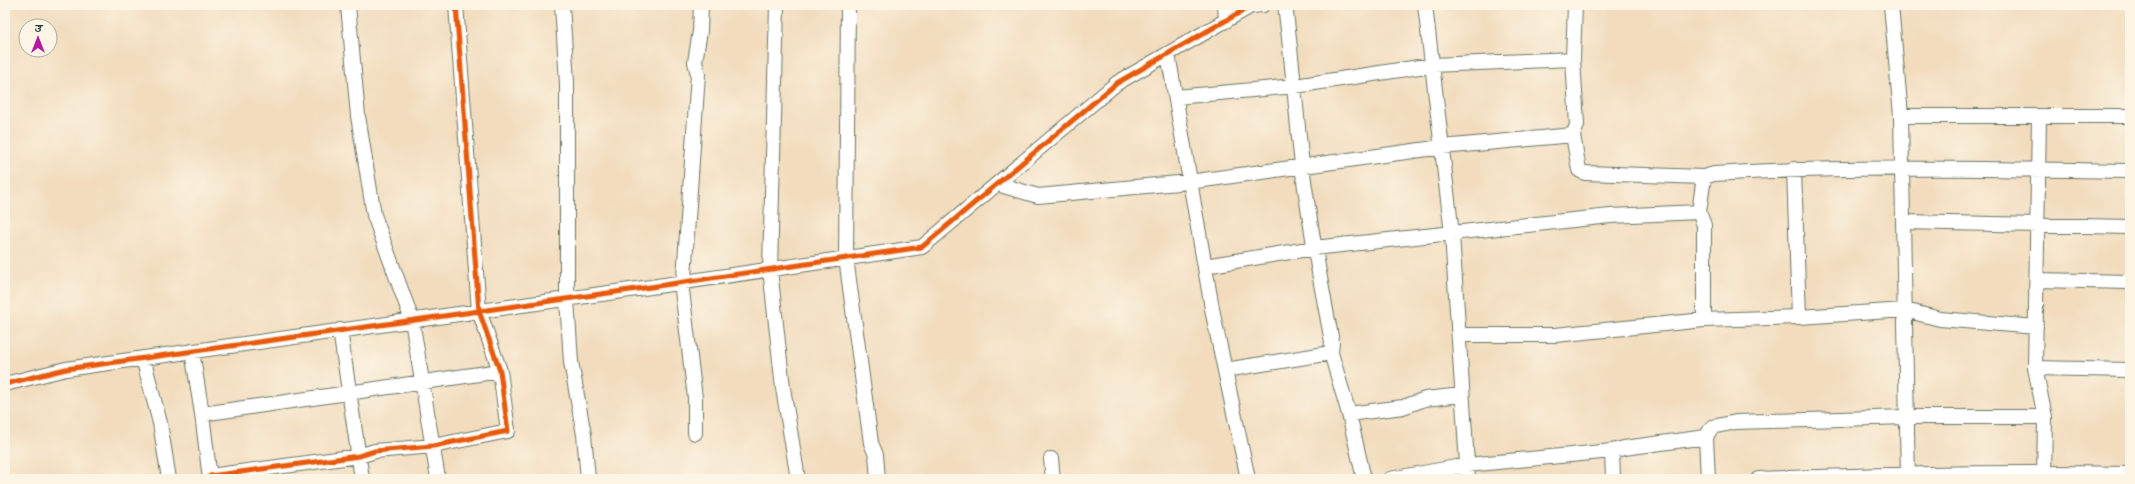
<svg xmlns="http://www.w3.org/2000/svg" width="2135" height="484" viewBox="0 0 2135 484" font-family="Kalam,'Playpen Sans Deva',sans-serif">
	<rect width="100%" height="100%" fill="#fcf5e5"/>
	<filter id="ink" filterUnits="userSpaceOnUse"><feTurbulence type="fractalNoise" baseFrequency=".025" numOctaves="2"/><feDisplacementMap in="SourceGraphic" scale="8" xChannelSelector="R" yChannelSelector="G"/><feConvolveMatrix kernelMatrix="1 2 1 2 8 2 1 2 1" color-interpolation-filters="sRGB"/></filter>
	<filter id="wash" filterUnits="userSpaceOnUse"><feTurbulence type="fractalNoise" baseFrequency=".012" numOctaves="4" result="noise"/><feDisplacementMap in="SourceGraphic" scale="16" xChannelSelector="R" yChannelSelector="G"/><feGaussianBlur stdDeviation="0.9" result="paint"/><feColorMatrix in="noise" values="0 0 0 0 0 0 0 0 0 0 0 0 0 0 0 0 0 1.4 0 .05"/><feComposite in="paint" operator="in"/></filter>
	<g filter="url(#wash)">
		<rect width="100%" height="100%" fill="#f2dcbd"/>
	</g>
	<g filter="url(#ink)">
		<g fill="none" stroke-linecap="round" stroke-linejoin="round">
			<defs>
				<path id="minor" d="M348,5L358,116L374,215L412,320L438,479
					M562,5L567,83V299L571,362L584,435L588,479
					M777,5L770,269L783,388L798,479
					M848,5L846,258L871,443L876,455L878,479
					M1225,5L1226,21
					M1285,5C1292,58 1296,112 1302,165C1309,224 1321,283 1332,342L1331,353L1349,414L1364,479
					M1425,5L1452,234L1468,479
					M1575,5L1573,59L1577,125L1573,135L1579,170L1585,173L1704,177L1714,174C1853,165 1991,169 2130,171
					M1891,5L1901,116L1908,479
					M1168,54L1213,314L1248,479
					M1176,97L1295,86L1432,65L1573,59
					M1901,116H2130
					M2039,116L2035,368L2045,417L2044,479
					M1794,169L1799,317
					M1704,177L1699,212L1704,225V320
					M997,184L1038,196L1189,182L1442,147L1573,135
					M1903,222L2130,227
					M1205,266L1314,248L1610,216L1699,212
					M2037,280L2130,282
					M340,330L362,479
					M1459,335H1555L1704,320L1799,317L1905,310L1940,319L2036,327
					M192,351L202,414L210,479
					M143,358L160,423L169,479
					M2035,368L2130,370
					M1225,370L1331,353
					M5,384L66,369L637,289L922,247L1117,83L1251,6L1263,5
					M202,414L500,371
					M1349,414L1403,407L1425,399L1462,395
					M695,433V398L681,282L684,277L698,74L695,62L700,31L701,5
					M1612,451L1613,479
					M1051,459L1053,479
					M210,476L359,456L375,451L433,446L508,431L500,371L479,311L456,5
					M1390,479L1467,465L1612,451L1624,448L1706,437
					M1708,479L1706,437L1712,427L1736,422L1907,417H2045
					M1759,479C1883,474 2006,471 2130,474"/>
			</defs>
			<use href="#minor" stroke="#697564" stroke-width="16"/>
			<use href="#minor" stroke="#fff" stroke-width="14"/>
			<defs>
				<path id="cycleway" d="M5,384L66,369L637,289L922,247L1117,83L1251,6L1263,5
					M210,476L359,456L375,451L433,446L508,431L500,371L479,311L456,5"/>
			</defs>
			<use href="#cycleway" stroke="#fcf5e5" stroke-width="8"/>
			<use href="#cycleway" stroke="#e8590c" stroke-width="5"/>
		</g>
	</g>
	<rect width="2135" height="484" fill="none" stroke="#fcf5e5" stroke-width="20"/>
	<g transform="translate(38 38)"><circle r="19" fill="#fcf5e5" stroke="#a4ab9e"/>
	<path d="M0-3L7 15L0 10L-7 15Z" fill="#b5179e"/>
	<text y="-6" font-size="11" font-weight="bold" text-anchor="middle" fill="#1f3d34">उ</text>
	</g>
</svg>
